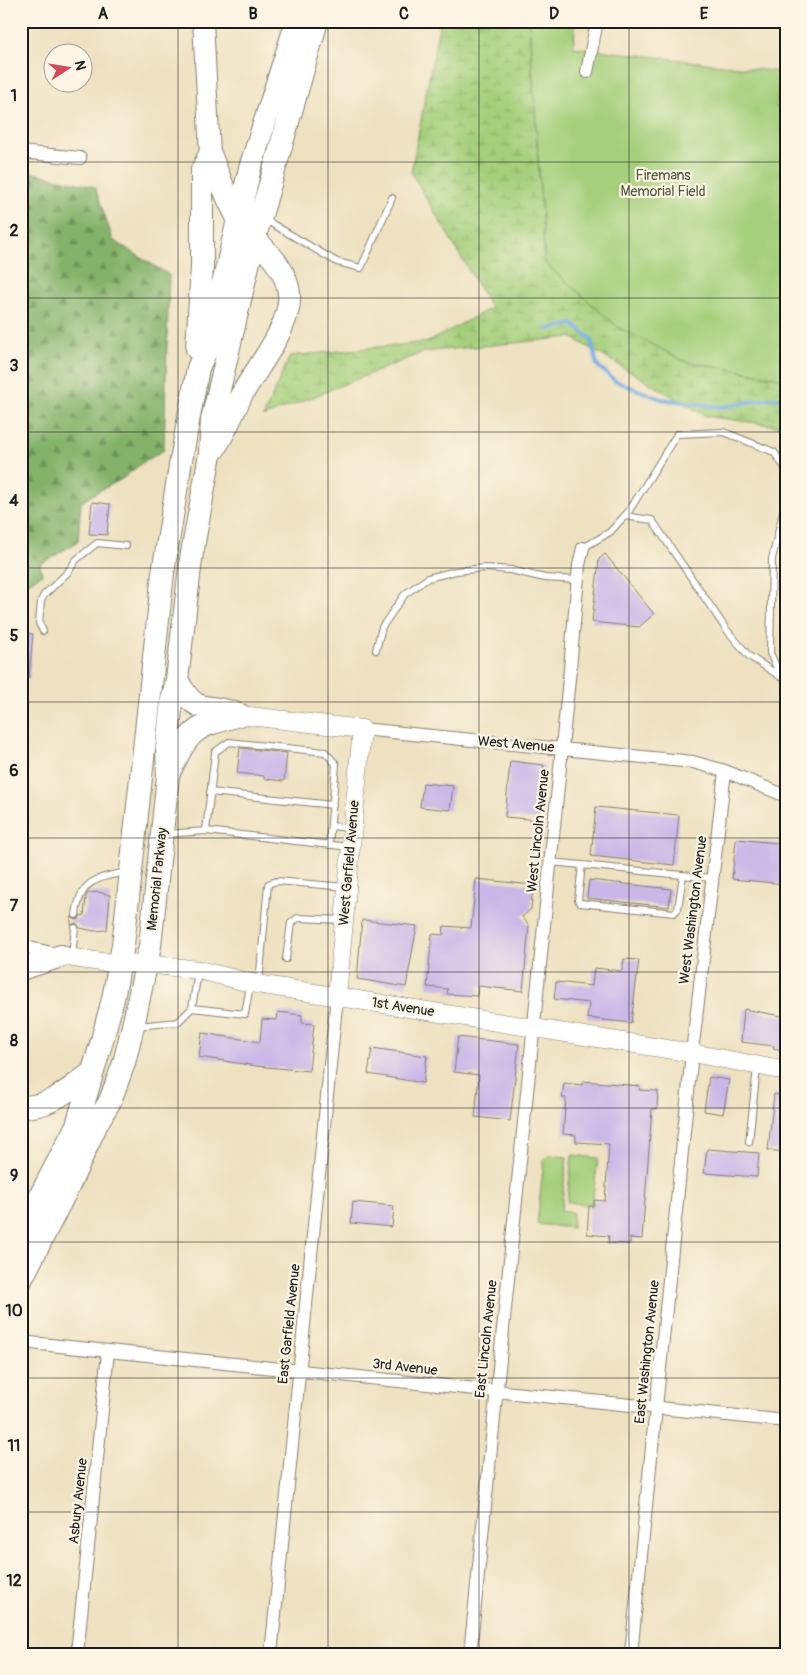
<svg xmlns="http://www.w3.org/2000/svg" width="807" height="1675" viewBox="0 0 807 1675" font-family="Pangolin,sans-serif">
	<defs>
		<pattern id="forest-firs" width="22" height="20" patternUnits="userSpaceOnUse" patternTransform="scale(1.25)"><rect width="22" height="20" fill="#84b26b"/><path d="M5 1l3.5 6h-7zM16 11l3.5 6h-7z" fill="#6b9057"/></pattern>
		<pattern id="wetland-marsh" width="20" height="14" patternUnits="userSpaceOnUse" patternTransform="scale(1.25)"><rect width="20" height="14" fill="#a5cf7b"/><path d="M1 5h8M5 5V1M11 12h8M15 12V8" fill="none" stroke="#8db16a"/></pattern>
	</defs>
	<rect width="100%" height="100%" fill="#fcf5e5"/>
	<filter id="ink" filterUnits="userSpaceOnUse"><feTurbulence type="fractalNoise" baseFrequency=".02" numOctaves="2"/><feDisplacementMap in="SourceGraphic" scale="10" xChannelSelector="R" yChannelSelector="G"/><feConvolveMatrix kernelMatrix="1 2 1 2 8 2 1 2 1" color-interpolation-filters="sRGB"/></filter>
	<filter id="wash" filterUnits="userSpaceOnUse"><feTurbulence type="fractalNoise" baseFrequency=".0096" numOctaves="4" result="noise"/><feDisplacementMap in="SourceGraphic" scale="20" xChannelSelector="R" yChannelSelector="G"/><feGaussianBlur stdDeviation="1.12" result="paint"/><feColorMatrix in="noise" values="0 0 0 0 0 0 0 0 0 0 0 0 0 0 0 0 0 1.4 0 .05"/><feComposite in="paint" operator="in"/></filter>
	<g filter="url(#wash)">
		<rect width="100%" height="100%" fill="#eee1c1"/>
		<path fill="url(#forest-firs)" stroke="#506744" d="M21,170L95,187L113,240L169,275L164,450L142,463L122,479L99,491L81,502L78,542L40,564L42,574L21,588Z"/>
		<path fill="url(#wetland-marsh)" stroke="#60764c" d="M440,21H529L545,263L684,361L786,379V427L706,416L571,337L424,352L263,417L290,356L428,342L491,308L411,172Z"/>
		<path fill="#a5cf7b" stroke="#60764c" d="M529,21H576L573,47L780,72L776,107L786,109V379L684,361L618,327L545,263Z
			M549,1155L567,1157L561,1211L573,1213L572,1228L537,1224L544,1160Z
			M572,1155L598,1158L592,1205L567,1202Z"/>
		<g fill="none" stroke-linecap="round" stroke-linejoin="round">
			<path stroke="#72abe2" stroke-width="4" d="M548,329L573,324L591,339L597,365L615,381L661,399L722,407L772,398L786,399"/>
		</g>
		<g id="blocks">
			<path fill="#c9b7e7" d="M92,502L110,504L107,535L89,534Z
				M605,554L654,614L639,627L592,622L599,559Z
				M21,632L33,634L29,678H21Z
				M240,748L287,753L284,781L264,779V776L237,773Z
				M510,761L544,765L539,820L505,817Z
				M423,783L453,786L450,810L420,807Z
				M596,807L679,815L674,865L591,856Z
				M736,839L786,844V884L732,879Z
				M476,879L533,885L531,909L522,917L529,925L523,991L478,986L477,996L447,994L448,989L427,987L432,934L443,935L444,926L471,928Z
				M589,880L671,889L669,907L587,898Z
				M98,892L110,895L107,930L94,931L80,928L76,923L71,925V917L76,920L79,919L81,915L84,916L86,897L88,893Z
				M362,920L417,926L406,987L357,979Z
				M624,959L639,960L631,1023L587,1018L589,1003L554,999L556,982L592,986L594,968L622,971Z
				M744,1009L786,1017V1051L773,1048L774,1046L741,1042Z
				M278,1012L302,1015V1023L314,1024L309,1071L256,1066L199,1057L202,1033L260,1042L262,1019L277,1020Z
				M458,1037L519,1044L510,1121L475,1117L479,1075L454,1072Z
				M372,1048L427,1056L423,1083L368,1074Z
				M709,1077L729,1080L723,1114L704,1111Z
				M583,1081L640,1086L639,1090L658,1091L657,1109H652L642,1239L630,1238V1244L608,1243L609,1236L587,1234L589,1206H594V1200L605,1201L609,1144L576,1142V1135L563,1134L566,1098H562L564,1083L582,1085Z
				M774,1094L786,1096V1152L768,1150Z
				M707,1149L759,1153L757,1177L704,1173Z
				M353,1202L394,1206L392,1227L351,1223Z"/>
		</g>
	</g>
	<g filter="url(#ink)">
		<use href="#blocks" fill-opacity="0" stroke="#857e6e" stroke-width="1"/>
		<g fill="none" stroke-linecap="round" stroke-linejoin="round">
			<defs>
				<path id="lane" d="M264,219L337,262L361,268L392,198
					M786,499L772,559L770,653L781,677L786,679
					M624,516L652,520L726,629L749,656L781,677
					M583,548L610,532L629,511L677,434L724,432L774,452L786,469
					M43,631L39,623L41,601L44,595L68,572L76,560L97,543L126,546
					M376,650L382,627L405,594L428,578L456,571L485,568L510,570L545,578L577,580
					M210,792L333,805
					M331,826L351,828
					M206,831L215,752L229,742L325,752L336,764L329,845
					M166,834L206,831L350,847
					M550,862L582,865
					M683,875L678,909L674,913L580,903L578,900L582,865L712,878
					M76,915C80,880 96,878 127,872
					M72,956L75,928
					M286,959L291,923L298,918L342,920
					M259,983L268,884L277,881L346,887
					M192,1008L198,972
					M137,1026L178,1022L192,1008L245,1014L250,985
					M749,1142L757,1067"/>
				<path id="street" d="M587,72L597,21
					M21,152L80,158
					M362,729L693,762L725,771L786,796
					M21,946L56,954
					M21,1342L786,1421
					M77,1654L108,1352
					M271,1654L337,996
					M470,1654L570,669L579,565L583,548
					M631,1654L692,1053L725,771"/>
				<path id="secondary" d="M240,715L362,729L337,996
					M61,956L101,962L147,964L199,970L251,983L692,1053L786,1071"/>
				<path id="primary" d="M203,21L210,154"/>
				<path id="highway" d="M210,154C219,176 227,200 239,220C254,242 280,258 287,284C292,298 287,316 281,329C271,351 255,372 242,394C232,414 225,434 212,452
					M197,349L202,266V170L210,154
					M177,680C198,717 201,702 234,713
					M169,773C191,728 192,728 240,715
					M21,969L61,956
					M21,1107C53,1107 68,1089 92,1073
					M21,1233L77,1125L101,1044L113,999L123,945L163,573L180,466L198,368L209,344L250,168L297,21
					M21,1280L70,1183L98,1121L110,1101L124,1063L133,1026L150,946L168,776L167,748L172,700L177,680L191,559L210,454L212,420L254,240L317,21"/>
			</defs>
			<use href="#lane" stroke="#857e6e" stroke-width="8"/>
			<use href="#street" stroke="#857e6e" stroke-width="14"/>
			<use href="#secondary" stroke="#857e6e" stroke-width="19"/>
			<use href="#primary" stroke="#857e6e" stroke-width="22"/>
			<use href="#highway" stroke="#857e6e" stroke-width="24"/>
			<use href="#lane" stroke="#fff" stroke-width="6"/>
			<use href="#street" stroke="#fff" stroke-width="12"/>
			<use href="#secondary" stroke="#fff" stroke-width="18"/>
			<use href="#primary" stroke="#fff" stroke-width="20"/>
			<use href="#highway" stroke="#fff" stroke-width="22"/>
		</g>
	</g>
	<path fill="none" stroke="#1c1c1c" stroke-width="1" stroke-opacity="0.55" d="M178,21V1654M328,21V1654M479,21V1654M629,21V1654M21,162H786M21,298H786M21,432H786M21,568H786M21,702H786M21,838H786M21,972H786M21,1108H786M21,1242H786M21,1378H786M21,1512H786"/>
	<g text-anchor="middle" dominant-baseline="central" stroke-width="4.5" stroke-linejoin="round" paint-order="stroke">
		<g font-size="14" fill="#4c5b3d" stroke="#fcf5e5">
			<text x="663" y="175">Firemans<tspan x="663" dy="16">Memorial Field</tspan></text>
		</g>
		<g font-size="14" fill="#1c1c1c" stroke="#fcf5e5">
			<text transform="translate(516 744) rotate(5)">West Avenue</text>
			<text transform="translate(538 831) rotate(-84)">West Lincoln Avenue</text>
			<text transform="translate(349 863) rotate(-85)">West Garfield Avenue</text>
			<text transform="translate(157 879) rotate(-84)">Memorial Parkway</text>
			<text transform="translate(693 910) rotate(-83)">West Washington Avenue</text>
			<text transform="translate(403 1007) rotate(9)">1st Avenue</text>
			<text transform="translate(289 1324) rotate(-84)">East Garfield Avenue</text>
			<text transform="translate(486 1339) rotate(-84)">East Lincoln Avenue</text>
			<text transform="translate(647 1352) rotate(-84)">East Washington Avenue</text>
			<text transform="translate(405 1367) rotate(6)">3rd Avenue</text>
			<text transform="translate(78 1501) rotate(-84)">Asbury Avenue</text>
		</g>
	</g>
	<rect width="807" height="1675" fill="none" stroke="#fcf5e5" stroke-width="55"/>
	<g transform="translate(68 68) rotate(78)"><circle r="24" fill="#fcf5e5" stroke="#a29e95"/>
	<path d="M0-4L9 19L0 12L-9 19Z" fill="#d1495b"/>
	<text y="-8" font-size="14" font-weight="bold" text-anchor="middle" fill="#1c1c1c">N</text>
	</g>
	<rect x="28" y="28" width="752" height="1620" fill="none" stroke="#1c1c1c" stroke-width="2"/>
	<g font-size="16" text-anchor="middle" font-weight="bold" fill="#1c1c1c">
		<text x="103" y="19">A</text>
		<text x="253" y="19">B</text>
		<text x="404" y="19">C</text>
		<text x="554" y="19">D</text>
		<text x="704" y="19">E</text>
		<text x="14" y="101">1</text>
		<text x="14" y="236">2</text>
		<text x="14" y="371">3</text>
		<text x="14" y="506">4</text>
		<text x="14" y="641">5</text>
		<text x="14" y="776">6</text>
		<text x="14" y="911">7</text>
		<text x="14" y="1046">8</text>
		<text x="14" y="1181">9</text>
		<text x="14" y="1316">10</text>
		<text x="14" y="1451">11</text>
		<text x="14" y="1586">12</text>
	</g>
</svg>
